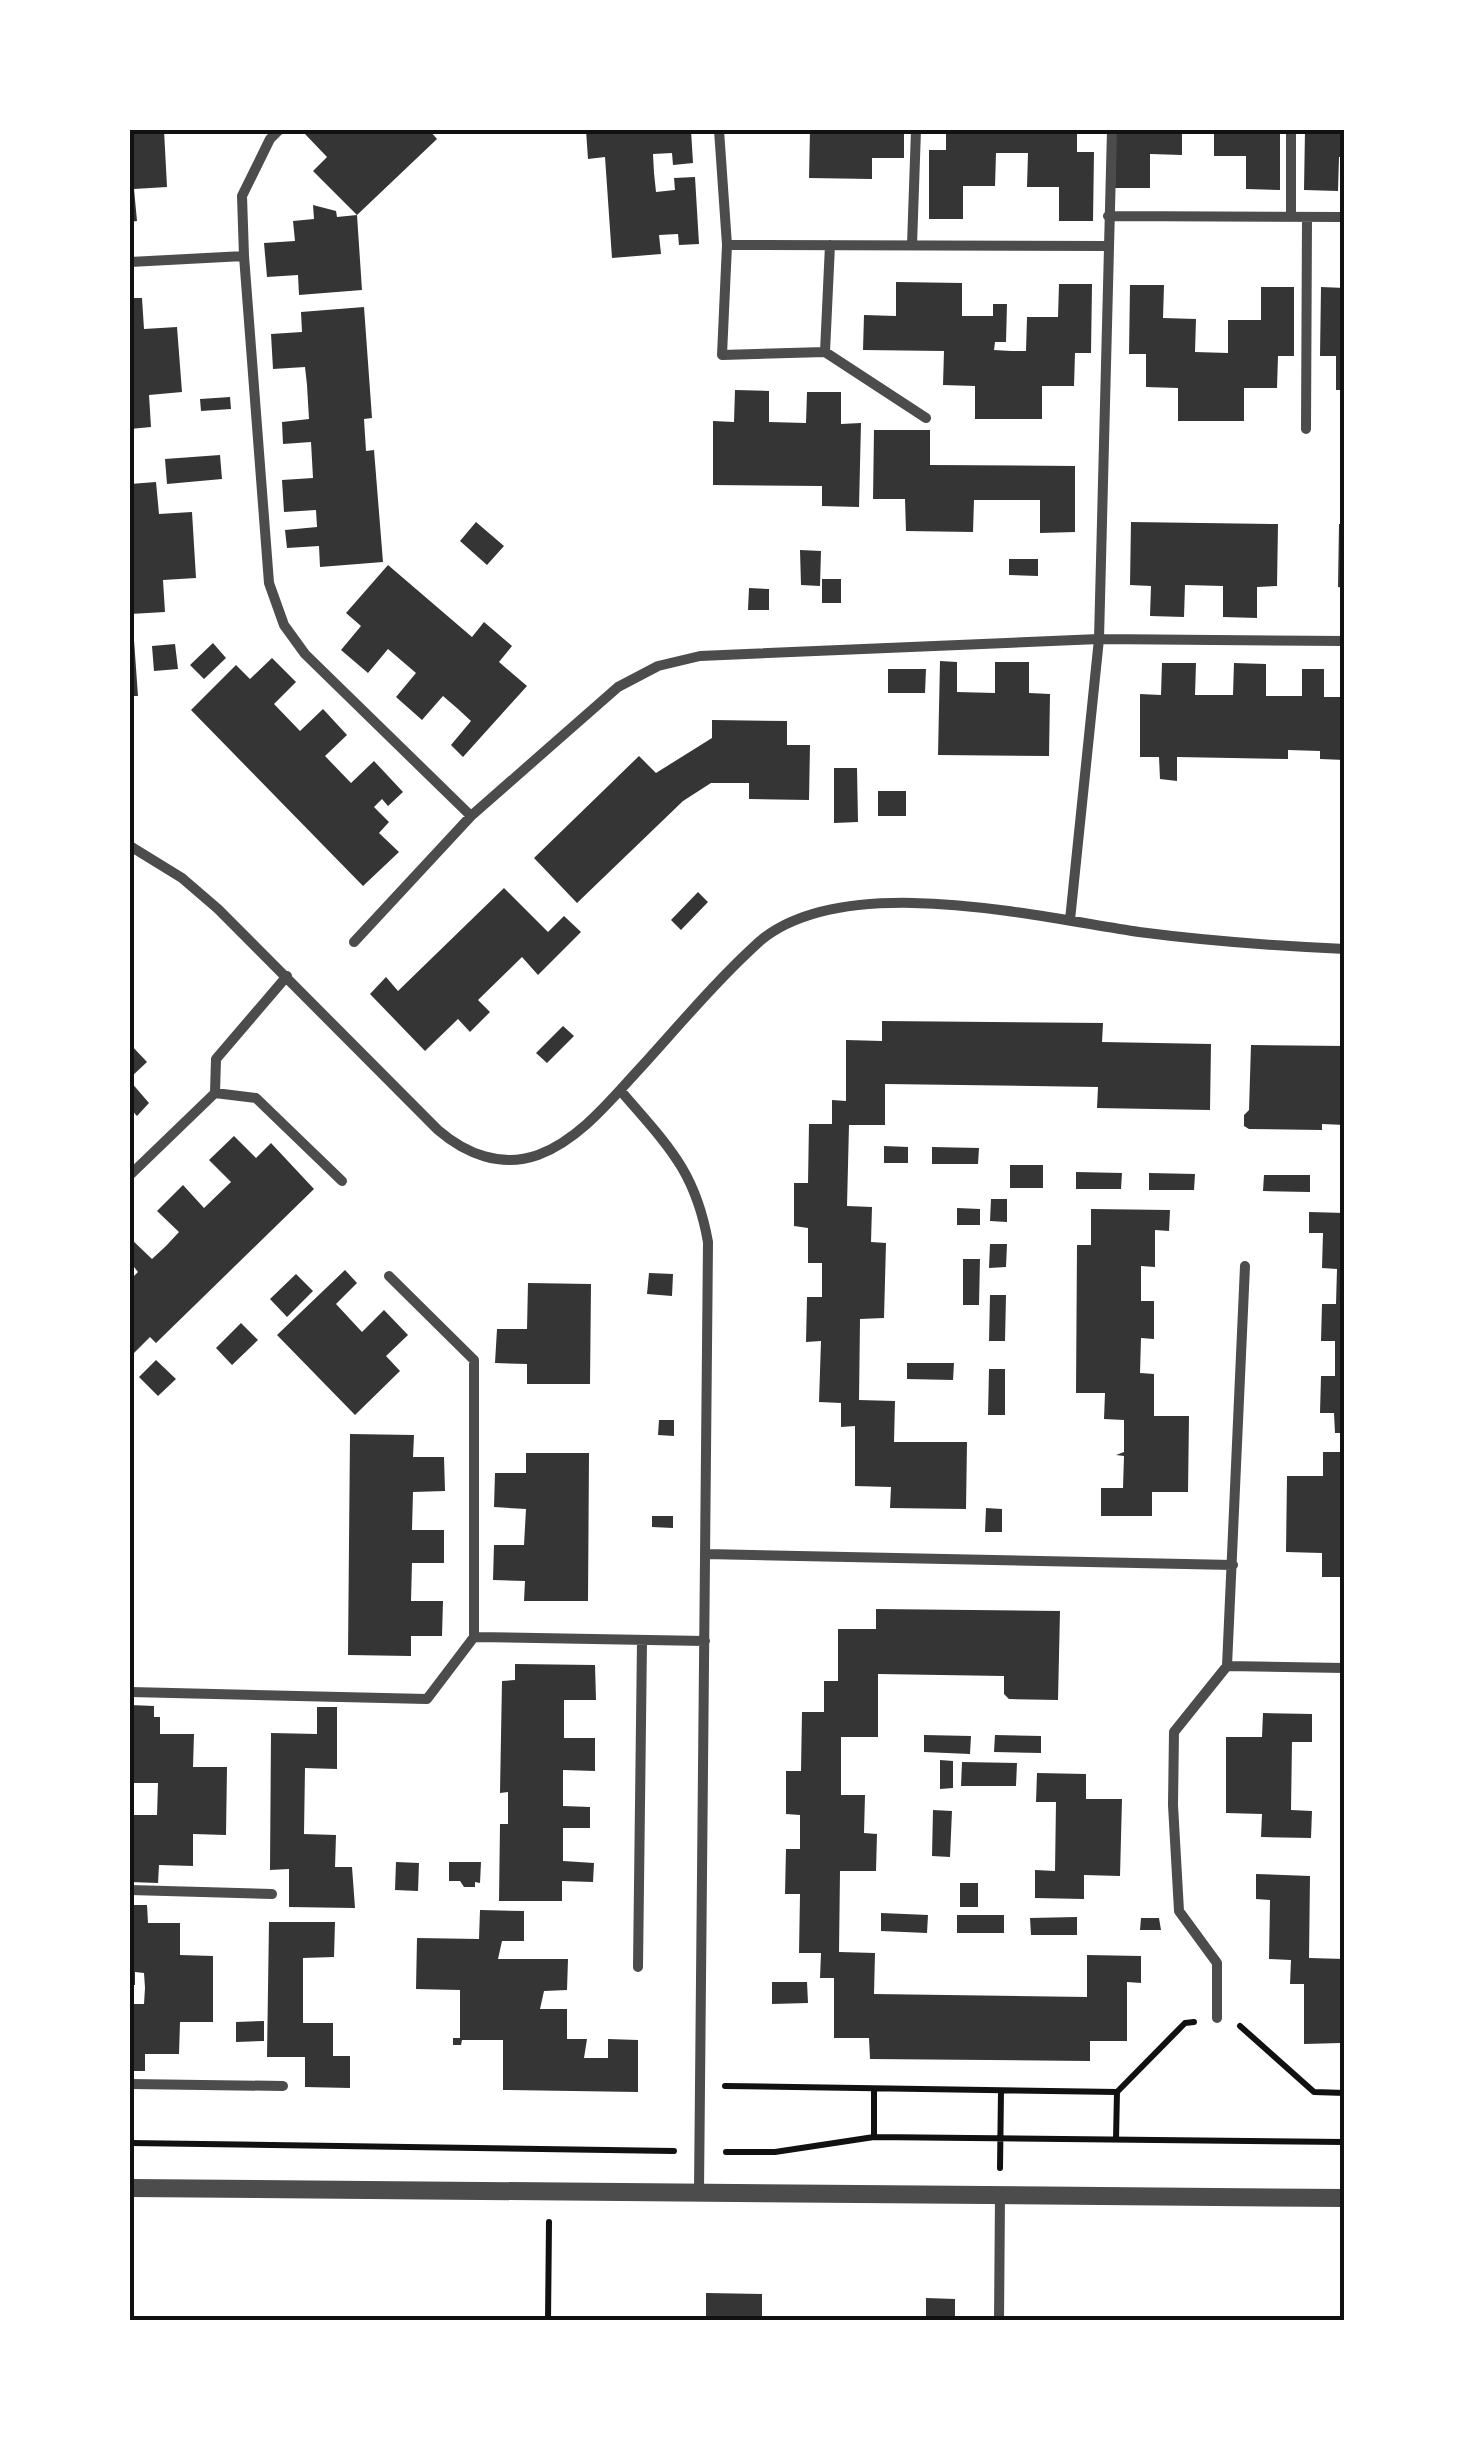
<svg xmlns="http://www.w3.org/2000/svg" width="1475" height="2451" viewBox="0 0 1475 2451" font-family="'Work Sans',sans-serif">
	<rect width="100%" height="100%" fill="#fff"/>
	<path fill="#353535" d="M130,130H164L167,187L134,189L137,221L130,222Z
		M310,130H429L437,139L357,215L362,290L299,295L298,275L267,277L264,243L295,241L293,221L314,219L313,205L336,211L337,217L357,215L313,171L327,157L305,134Z
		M586,130H691L693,163L673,165L672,153L653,154L654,173L656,192L675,190L674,178L695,177L699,244L679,245L678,234L659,235L661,254L612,258L605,157L588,159Z
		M810,130H904V158H872V179L809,178Z
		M946,130H1077V152H1094L1093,221H1059V187H1027L1028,153H996L995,186H963V219H929V150H946Z
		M1116,130H1182V155L1150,154V188H1115Z
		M1214,130H1280V190L1246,189V156H1214Z
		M1305,130H1345V157H1339L1338,191L1304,190Z
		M896,282L962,283V316H993V304H1007L1006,342H995L994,350L1011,351H1026L1027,317H1058L1059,284H1092L1091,353H1075L1074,386H1042V419H975V386L943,385L944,351L863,350L864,315L896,316Z
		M1130,285H1164L1163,318L1196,319L1195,352L1228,353V320H1261V287H1294V356H1278L1277,388H1244V421H1178V388L1146,387V354H1129Z
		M1321,287L1345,288V390H1336V356H1320Z
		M130,298H142L144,329L177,327L182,392L149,395L151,427L130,429Z
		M364,307L372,418L364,419L366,451L374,450L383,562L320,567L319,546L287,548L285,530L317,527L316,510L284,512L282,480L313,478L311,442L283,444L282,422L309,419L307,385L305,367L273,369L271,334L302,332L301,312Z
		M735,390L769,391V422L806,423L807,392H841V424L861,423L859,507L822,506V486L713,485V421L734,422Z
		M230,397L231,409L201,411L200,399Z
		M874,430H930V465L1075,466V532L1040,533V500H974L973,532L906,531L905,499H873Z
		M220,455L222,479L167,484L165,459Z
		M156,482L159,514L192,512L196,578L163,580L165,612L130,614V484Z
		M476,522L504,546L487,565L460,541Z
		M1131,522L1278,524L1277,586L1257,587V618L1223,617V586L1185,585L1184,617L1150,616L1151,586L1130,585Z
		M1339,524H1345V588L1338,587Z
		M800,550L821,551L820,586L801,585Z
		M1009,559H1038V576L1009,575Z
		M388,565L472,637L484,622L512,646L499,662L527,686L463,757L451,745L471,721L458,709L443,696L422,720L396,697L416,673L388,649L368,673L341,650L361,626L346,613Z
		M822,579H841V603H822Z
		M749,588L769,589V610H748Z
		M130,626H133L138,696H130Z
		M213,643L226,658L204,679L190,665Z
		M175,644L178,669L154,671L152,646Z
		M272,658L296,682L274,704L300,731L323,709L347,735L325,756L351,783L374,761L403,792L388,806L382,799L374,807L389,822L379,833L399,852L363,886L191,710L236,665L250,679Z
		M940,661L957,662V692L995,693V662H1029V693L1050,694L1049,756L938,755Z
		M1162,663H1196L1195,695H1233L1234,663L1266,664V696H1302V669H1324V697H1345V760L1320,759V751L1288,750V759L1177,757V781L1160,779L1159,757H1140V694L1161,695Z
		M888,669H926L925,693H888Z
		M712,720L787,721V745H810L809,800L749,799V783H711L683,801L577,903L534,858L639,756L656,773L712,738Z
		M834,768H857L858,822L834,823Z
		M878,791H906V816H878Z
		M504,888L548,932L564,916L581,932L538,975L522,957L478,1000L490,1012L470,1032L458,1019L425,1051L370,994L386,977L398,991Z
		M698,892L708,902L681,930L671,920Z
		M882,1021L1103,1023L1102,1042L1211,1044L1210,1110L1097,1108L1098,1087L885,1084V1125H849L847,1206L872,1207L871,1242L886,1243L884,1318L860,1319L859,1400L895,1401L894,1442H967L966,1509L890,1508L891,1487L855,1486V1426L841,1427V1403L819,1402L821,1341L806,1342L807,1297H822V1263H808V1228L794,1226V1183H808L809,1124H832V1100L846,1101V1040L882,1041Z
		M563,1026L574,1036L547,1063L536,1053Z
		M130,1044L147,1062L130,1078Z
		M1251,1045L1345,1046V1125L1322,1124V1130L1249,1129L1244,1126V1115L1249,1110Z
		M130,1081L149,1103L137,1116L130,1108Z
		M234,1136L256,1158L271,1143L314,1189L156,1343L150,1337L130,1357V1280L138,1272L130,1262V1238L152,1259L166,1246L179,1232L157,1211L183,1185L204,1208L231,1182L209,1160Z
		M884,1146L908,1147V1163H884Z
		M932,1147L979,1148L978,1164H932Z
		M1010,1165H1043V1188H1010Z
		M1076,1172L1122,1173L1121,1189H1076Z
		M1149,1173L1195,1174L1194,1190H1149Z
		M1264,1175H1310V1192L1263,1191Z
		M991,1199H1007V1222L990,1221Z
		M957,1208L980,1209V1225H957Z
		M1091,1209L1170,1210L1169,1231L1155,1230V1267L1141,1266V1301H1154V1339L1141,1338L1140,1373L1154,1374V1416H1189L1188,1492H1152V1516H1101V1488H1123L1124,1456L1116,1455L1124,1452V1420L1104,1419L1105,1393H1076L1077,1245H1091Z
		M1309,1212L1345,1213V1433H1335L1334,1413H1320L1321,1376H1335V1341H1321L1322,1304H1336L1337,1269L1322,1268L1323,1233H1309Z
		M990,1244H1007L1006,1267L989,1268Z
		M963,1259H980L979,1305H963Z
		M345,1270L357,1283L336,1304L362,1332L384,1310L408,1335L386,1356L400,1371L355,1415L277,1335Z
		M649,1273L673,1274L672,1296L647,1294Z
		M296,1274L313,1291L287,1317L270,1299Z
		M528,1283L591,1284L590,1384H527V1364L495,1363L497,1329H527Z
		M990,1295H1006L1005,1341H989Z
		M241,1323L258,1340L232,1365L216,1348Z
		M156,1360L176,1379L158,1396L139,1377Z
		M907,1363H954L953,1380L907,1379Z
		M989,1369H1005V1415H988Z
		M659,1420H674V1436L658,1435Z
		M350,1434L414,1435L413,1457H444L445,1491L413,1492L412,1530H444V1563H412L411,1601H443L442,1636H411V1656L348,1655Z
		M1323,1452H1345V1577H1322V1553L1286,1552L1287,1476H1323Z
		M526,1453H589L588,1601H524L525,1581L493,1580L494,1545H524L526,1509L494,1507L495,1473H526Z
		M986,1508L1002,1509V1532H985Z
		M652,1516H673V1528L652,1527Z
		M876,1609L1060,1611L1058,1700L1009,1699L1004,1694V1676L878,1674V1737H841V1795H865L864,1833L877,1834L876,1871H840L839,1952L875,1953L874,1994L1087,1997V1955L1141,1956V1983L1127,1982V2041H1090V2061L870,2059L869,2038H834V1978H820L821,1953H799L800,1894H785L786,1849H800V1815L786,1814V1771H801L802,1712H824V1681H838V1629H876Z
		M515,1664L595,1665L596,1700H564V1738H595V1771L563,1770V1806L590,1807V1828H563V1861L594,1863L593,1882L562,1881V1901H499L500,1824H508V1792L500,1793L502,1681L515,1680Z
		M130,1705L154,1706V1717H160V1734H194L193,1767H227L226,1835L193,1834V1866L159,1865L158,1883L130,1882V1815H157L158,1783H130Z
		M317,1707H337V1769L305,1768L304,1834L336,1835L335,1867H352L355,1908L289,1907V1869L270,1870L271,1733L317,1734Z
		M1263,1713L1312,1714V1742H1292L1291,1810L1312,1811L1311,1838L1261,1837L1262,1814L1226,1813V1737H1262Z
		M924,1735L971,1736L970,1754L924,1752Z
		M995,1735L1041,1736V1753L994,1752Z
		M940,1760L953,1761V1788L940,1789Z
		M962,1762L1017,1763L1016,1786H961Z
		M1037,1773L1086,1774V1799H1122L1120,1876L1084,1875V1899L1035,1898V1870L1055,1871L1056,1802H1036Z
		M933,1810L952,1811L950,1857L932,1856Z
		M396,1862L419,1863L418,1891L395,1890Z
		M449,1862H481L480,1883L475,1882V1887H464L460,1881H449Z
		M1256,1874L1310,1876L1309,1958L1345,1959V2063H1341V2043L1304,2044V1984H1290L1291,1960L1269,1959L1270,1900L1256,1899Z
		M960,1883H978V1907H960Z
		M130,1905H147L148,1923H180V1955L213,1956V2022H180L179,2054H145V2071H130V2004H144L145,1988L144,1973L135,1972V1985H130Z
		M480,1910L524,1911V1941H502L498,1959H568L567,1990L544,1991L540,2009H567V2039H587L584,2058H608V2039L638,2040V2092L503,2090V2040H462L461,2045H453V2038H460V1990L416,1989L417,1938L479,1939Z
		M881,1913L928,1915L927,1933L881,1931Z
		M957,1915H1004V1933H957Z
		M1077,1917V1935H1031L1030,1918Z
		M1141,1918H1159L1161,1930H1140Z
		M269,1922H335L334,1957L303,1958V2023H333V2056H350V2088L305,2087V2057H267Z
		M772,1982H807L808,2003L772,2004Z
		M264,2021V2041L236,2042V2022Z
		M706,2293L762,2294V2321H706Z
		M926,2298L955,2299V2321H926Z"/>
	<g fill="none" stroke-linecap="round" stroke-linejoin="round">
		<path stroke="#111" stroke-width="6" d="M1240,2026L1314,2092L1345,2093
			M725,2086L1117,2092L1185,2023L1194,2022
			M874,2137V2090
			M1116,2139L1117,2092
			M130,2143L674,2151
			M726,2152H775L874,2137L1345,2142
			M1000,2168L1001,2091
			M548,2321L549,2222"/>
		<path stroke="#4c4c4c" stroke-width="10" d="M279,130L270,139L242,196L244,256L269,583L284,625L305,654L471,816L618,687L658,666L700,656L1099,639L1345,641
			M719,130L727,245L1108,246
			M1108,216L1345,217
			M1291,216V130
			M727,245L722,355L825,352L926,418
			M912,245L916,130
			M130,262L244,256
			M825,352L830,245
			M1306,429L1307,217
			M130,846L182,878L218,909L438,1130C466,1154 501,1168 538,1155C581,1139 613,1097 643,1065C681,1023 718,979 760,941C845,870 1037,917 1139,932C1208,941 1276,946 1345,949
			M1070,920L1099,639L1112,130
			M354,942L471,816
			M620,1090C666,1144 695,1169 708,1242L699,2191
			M215,1093L256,1098L342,1181
			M130,1175L215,1093L216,1059L287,976
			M705,1554L1233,1565
			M474,1637L705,1641
			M1227,1666L1345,1668
			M130,1692L427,1699L474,1637V1360L389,1276
			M130,1890L272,1894
			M638,1967L642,1641
			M1217,2018V1963L1179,1911L1173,1805L1174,1732L1227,1666L1245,1266
			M130,2084L283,2086
			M999,2321L1000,2195"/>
		<path stroke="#4c4c4c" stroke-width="18" d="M130,2188L1345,2198"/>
	</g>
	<rect width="1475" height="2451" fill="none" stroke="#ffffff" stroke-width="265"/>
	<rect x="132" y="132" width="1210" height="2186" fill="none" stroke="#111" stroke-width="4"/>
</svg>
